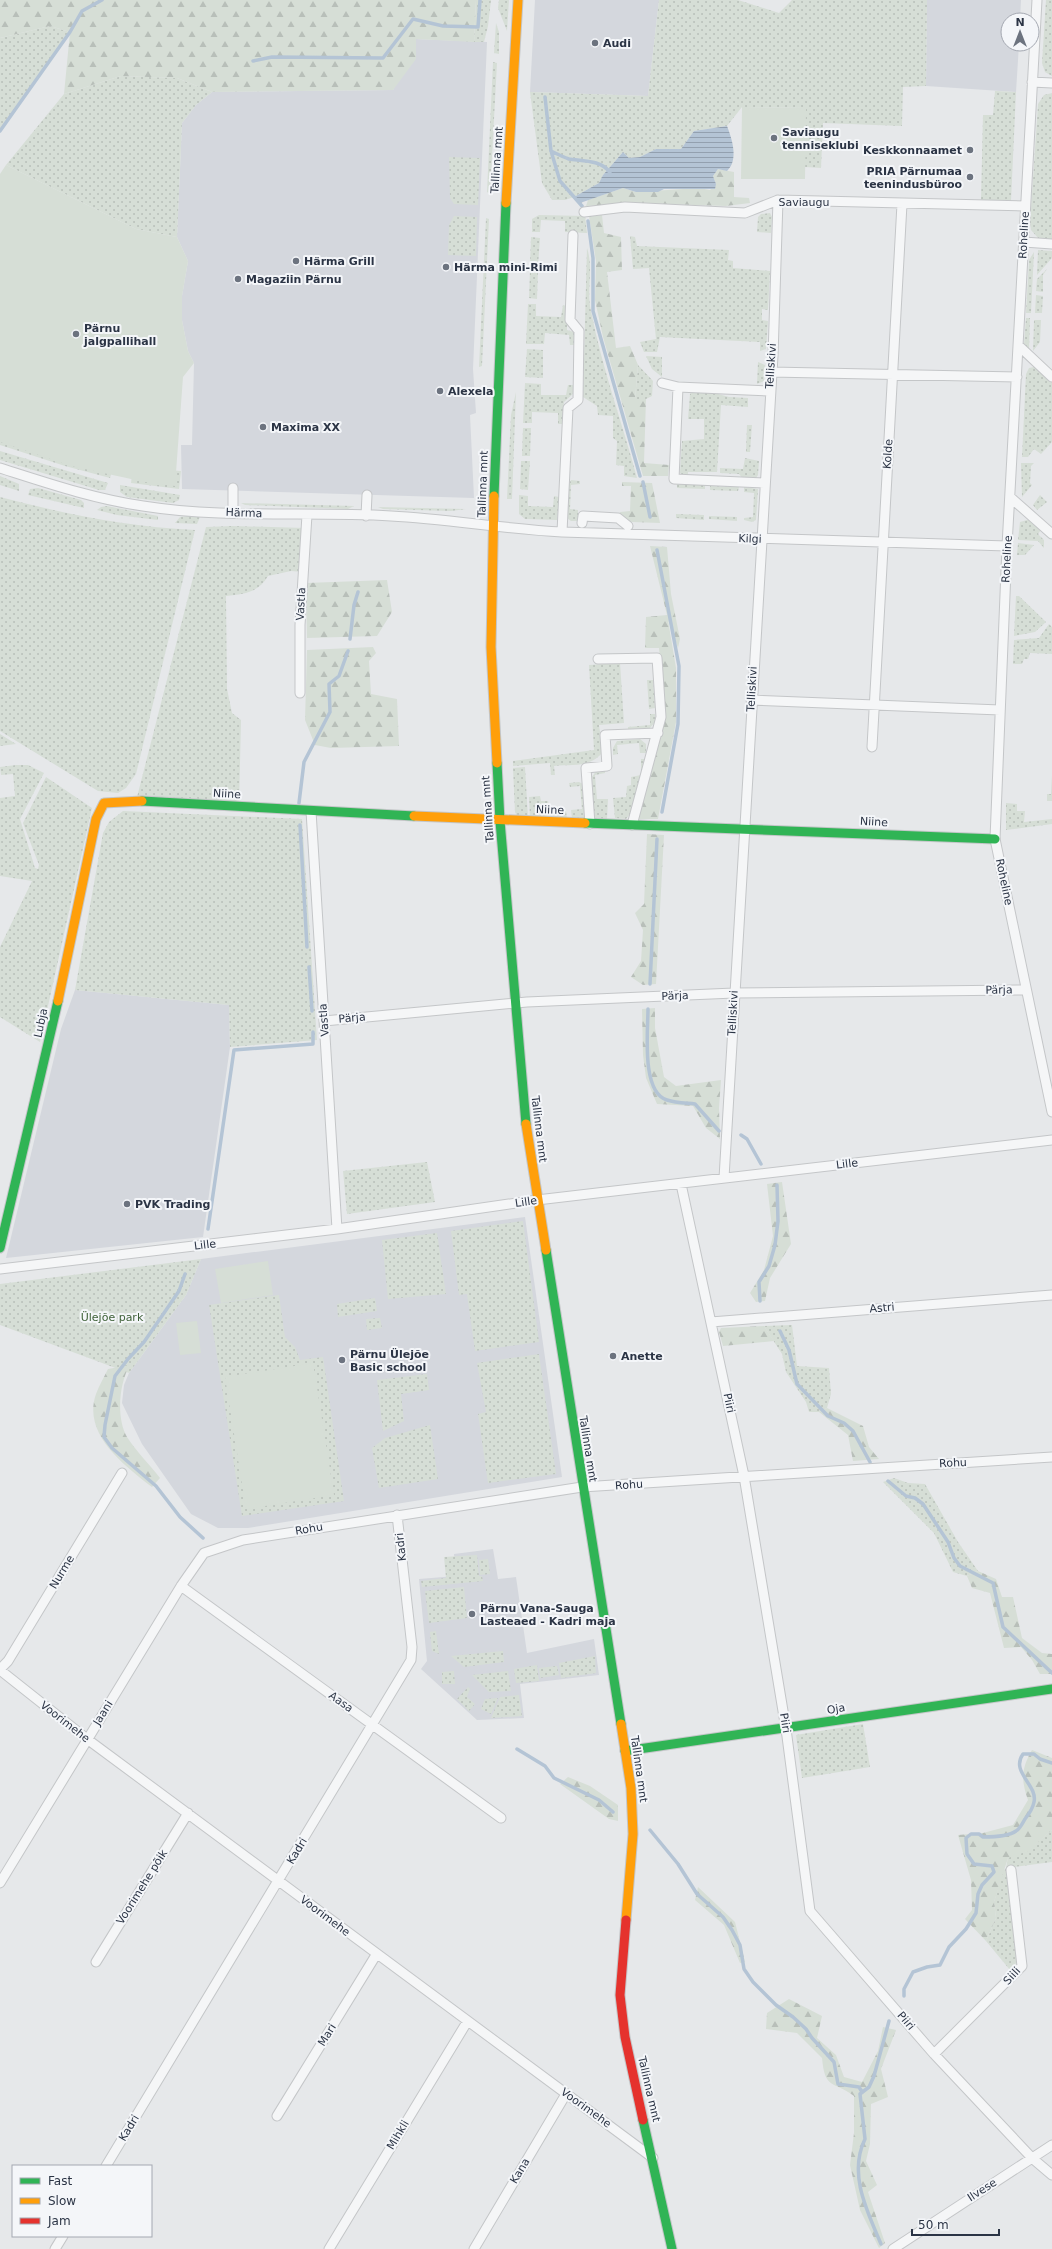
<svg xmlns="http://www.w3.org/2000/svg" width="1052" height="2249" viewBox="0 0 1052 2249" font-family="'DejaVu Sans',sans-serif">
	<defs>
		<pattern id="grass-dots" width="8" height="8" patternUnits="userSpaceOnUse"><rect width="8" height="8" fill="#d6ded6"/><path d="M2 2h.1M6 6h.1" fill="none" stroke="#b8bfb9" stroke-width="1.8" stroke-linecap="round"/></pattern>
		<pattern id="forest-firs" width="22" height="20" patternUnits="userSpaceOnUse"><rect width="22" height="20" fill="#d6ded6"/><path d="M5 1l3.5 6h-7zM16 11l3.5 6h-7z" fill="#b8bfb9"/></pattern>
		<pattern id="water-rules" width="6" height="5" patternUnits="userSpaceOnUse"><rect width="6" height="5" fill="#b4c4d5"/><path d="M0 2.5h6" fill="none" stroke="#93a0af"/></pattern>
	</defs>
	<rect width="100%" height="100%" fill="#e6e8ea"/>
	<path fill="#d4d7dd" d="M535,0H659L648,96L530,92Z
		M927,0H1021L1020,20H1008V44H1019L1016,92L926,86Z
		M416,39L487,42L473,369L476,413L470,415L474,498L182,489L181,445H192L194,363L188,351L182,320V296L188,261L177,237L182,123L196,105L212,92L393,90Z
		M75,990L229,1005L230,1047L203,1237L6,1258L61,1029Z
		M525,1217L562,1477L248,1528H218L191,1514L142,1444L122,1403L124,1385L129,1373L186,1295L201,1259Z
		M493,1549L498,1579L516,1577L527,1653L594,1639L599,1675L520,1684L524,1718L477,1720L421,1669L427,1661L419,1579L456,1576L454,1554Z"/>
	<path fill="url(#grass-dots)" d="M476,0H491L488,26L484,42H474Z
		M499,0H509L507,31L498,8Z
		M659,0H738L779,13L792,0H927L926,86L903,87L902,126L823,123L821,168L805,167V108L742,107L727,126L694,131L681,149H656L640,157L629,158L623,152L603,175L599,183L574,197L565,200H552L542,183L530,92L648,96Z
		M1046,0H1052V76L1045,72L1042,63Z
		M496,23L499,32V54L494,53Z
		M50,26L70,32L0,131V38Z
		M493,62L497,63L490,194L487,192Z
		M121,76L177,78L212,92L196,105L182,123L177,237L136,229L6,165L64,94Z
		M995,91L1016,92L1011,201L981,200L983,115H993Z
		M1052,93V239H1039L1031,230L1030,224L1038,104L1044,95Z
		M449,157L480,158L478,205L454,204L450,198Z
		M770,213L772,217L771,233L757,232L758,217L761,214Z
		M539,215L585,216L587,233L565,232V221L541,220L540,232H532V219Z
		M454,216L477,217L476,256L448,255L449,225Z
		M486,218L489,219L482,366L479,367Z
		M630,236L635,237L637,246L729,250L728,260L733,261V268L770,271L768,310L762,309V320L768,321L766,349L760,351V342L660,337L657,352H644L640,342L656,339L649,268L633,269Z
		M531,237L540,238L538,266L530,265Z
		M587,248C594,269 586,290 591,311C602,368 622,422 637,478L624,476V466L616,465L617,441L613,438V416L598,415L597,406L583,397Z
		M1038,250L1052,251V258L1037,275Z
		M1034,252L1031,313H1026L1029,260Z
		M1047,269L1043,275V292L1036,291L1037,279Z
		M530,270L538,271L537,299L529,298Z
		M1036,295L1043,296L1042,313H1035Z
		M528,304H536V316L561,317L563,305L567,306V330L574,332V345H570L569,335L545,333L544,344H526Z
		M1026,318H1030L1029,350L1024,344Z
		M1034,320H1041L1040,342L1033,351Z
		M527,349L543,350V378L525,377Z
		M646,356L662,357V377L652,369Z
		M758,362L765,365L764,381L757,384Z
		M638,365L653,381L652,396L646,399H635Z
		M1034,367L1052,382V442L1041,454L1034,449L1028,457H1022L1026,374L1029,368Z
		M525,383L541,384V395H566L568,385H574V393L564,402L562,424H558V413L532,412V423H523Z
		M704,390L729,397L748,398V407L721,405L717,472H688V478L680,473L682,441L704,439V419H688L690,394L694,391Z
		M516,392L512,499H507L511,415Z
		M747,425H752L750,452H746Z
		M523,428H531L530,456H522Z
		M0,438L113,468L110,478L65,466L0,445Z
		M0,451L108,483L105,490H99L0,460Z
		M745,458L759,461L758,475L754,481L744,480L739,474L720,473V468L743,469Z
		M521,461H530L528,490L520,489Z
		M1021,463H1034L1031,466L1030,483L1032,485L1022,497Z
		M133,467L181,471L179,489L131,483Z
		M0,476L19,484V491L0,485Z
		M571,480L580,481V484L571,485L570,509L578,510V521H571L567,518L568,486Z
		M677,484L705,485V489L677,488Z
		M120,485L180,495L179,500L173,503L127,497L120,492Z
		M710,486L739,487L738,491L710,490Z
		M744,487L758,489L756,520L752,522L744,520V518L753,517L754,493L744,492Z
		M38,488L81,500L84,503V508L28,495L30,489Z
		M519,495L528,496V506L553,507L554,496L559,497L557,520L525,519L519,514Z
		M1040,495L1047,502L1037,510L1033,505Z
		M0,497C65,514 129,527 195,530L136,774L126,788L118,793L98,791L0,731Z
		M241,503L354,506L348,509L245,505Z
		M107,506L158,516V520L117,515L97,510L101,507Z
		M378,507L466,509L451,511L383,509Z
		M676,514L704,515V520L676,518Z
		M187,516L200,517L197,524L175,523L180,517Z
		M709,516L737,517V521L709,519Z
		M1027,520H1031L1041,530L1038,534L1044,540V548L1038,541L1018,540L1020,522Z
		M233,526L306,528L303,572L291,571L268,576C258,593 244,594 226,596L227,689L232,713L241,720L239,807L136,801L206,527Z
		M1018,543L1034,545L1025,555H1017Z
		M1016,596H1019L1046,622L1035,632L1014,636Z
		M1049,624L1052,627V654L1030,653L1028,659H1024L1022,664H1013L1014,640L1039,638Z
		M620,663L624,723L599,725L603,752C590,768 573,764 554,766L555,775H551L550,763L513,766V761L594,750L589,665Z
		M647,680H653L655,708L649,709Z
		M650,714H655V722L650,728L628,729V727L650,725Z
		M0,734L16,744L0,746Z
		M640,739L646,744V753H640L639,743L617,745L618,754L613,755V748L617,741Z
		M641,759H647L630,814L626,819L615,818L613,798L626,797L627,786L631,785V777L641,775Z
		M16,765H28L44,773L20,819L35,868L38,869L39,865L23,823L46,777L92,808L40,1042L0,1017V947L32,881L0,876V798L15,796L13,774L1,775L0,767Z
		M525,767L528,818H518L515,812L513,768Z
		M605,770V773L595,775L597,799H608L607,819H596L594,815L592,777L596,771Z
		M1052,775V824L1006,830V803L1017,804V811H1025L1024,822L1052,819V801H1047V794H1051Z
		M579,782L583,784L587,814L584,820L572,819L571,810L582,809L580,786L570,787L569,783Z
		M540,796L541,801H548L550,811H566L567,819H530L529,797Z
		M123,811L302,819L317,1040L230,1047L229,1005L75,990L103,833L109,822Z
		M427,1162L435,1202L347,1214L343,1171Z
		M523,1221L539,1342L475,1351L467,1294L459,1295L451,1231Z
		M437,1233L446,1294L388,1299L382,1240Z
		M201,1259L186,1295L129,1373L0,1325V1284Z
		M279,1295L285,1337L295,1347L300,1360L323,1357L344,1501L242,1516L209,1305Z
		M375,1298L377,1311L338,1317L337,1304Z
		M380,1318L382,1328L367,1330L366,1319Z
		M792,1325L797,1366L829,1368L831,1394L827,1408L819,1412H809L806,1402L786,1372L782,1354L764,1326Z
		M539,1354L556,1474L488,1483L478,1414L486,1412L477,1363Z
		M427,1374L429,1390L401,1394L404,1421L383,1431L377,1380Z
		M430,1425L438,1479L379,1488L372,1448L385,1438Z
		M894,1478L908,1483L925,1484L958,1542L978,1571L967,1576L953,1572L934,1533L883,1482Z
		M477,1555L479,1576H482L483,1581L422,1587L421,1581L446,1578L444,1557Z
		M488,1559L490,1574L480,1575L479,1560Z
		M464,1587L467,1618L429,1623L425,1591Z
		M436,1631L439,1654L432,1651L430,1632Z
		M503,1651L504,1662L464,1667L451,1656Z
		M595,1656L596,1673L561,1678L559,1663Z
		M537,1665L539,1681L516,1683L514,1669Z
		M557,1666L559,1675L540,1678L539,1668Z
		M454,1671L455,1684H442V1672Z
		M508,1671L511,1691L489,1692L472,1675Z
		M468,1687L470,1689L467,1697L475,1704L469,1711L457,1699Z
		M519,1695L522,1716L491,1718L500,1697Z
		M498,1698L491,1714L481,1709L485,1699Z
		M863,1724L870,1767L802,1778L796,1735Z
		M1052,1830V1862L1006,1868L1017,1962L1010,1970L986,1941L996,1918L994,1902L1003,1871L1006,1868L1008,1857L1027,1851Z"/>
	<path fill="url(#forest-firs)" d="M0,0H476L474,42L416,39V59L393,90L212,92L177,78L121,76L64,94L70,32L50,26L0,38Z
		M718,169L734,172V197L749,198L750,203L726,206L633,203L586,206L588,200L623,188L636,192L699,188L710,190L716,184L713,176Z
		M602,215L604,233L621,237L622,270L607,272L616,348L630,346L638,365L635,399H646L644,463L669,465L668,476H643L603,337L595,300L596,261L589,216Z
		M622,482L652,483L660,523L632,522L621,516L620,512L630,511L631,486H622Z
		M650,546L667,547L671,594L680,639L678,648L668,620L676,668V722L658,819H638L663,696L659,648H645L646,617L667,615Z
		M387,580L392,612L377,636L307,638L306,583Z
		M373,647L376,653L369,661L371,694L397,699L399,746L331,748L315,745L305,720L307,650Z
		M647,834L664,835L656,984L643,985L631,977L641,961L643,930L635,913L644,904Z
		M655,1008V1028L664,1077L676,1086L721,1080L719,1108L720,1139L706,1128L693,1106L657,1104L646,1078L643,1055L642,1009Z
		M782,1182L791,1244L770,1278L765,1301L756,1302L750,1293L764,1270L773,1236L767,1184Z
		M764,1326L774,1341L723,1346L719,1332L721,1328Z
		M130,1365C119,1383 116,1418 127,1437C136,1451 150,1465 160,1478L152,1487C124,1465 82,1434 96,1394C99,1386 104,1377 108,1369Z
		M827,1408L863,1426L869,1447L879,1459L853,1461L848,1435L819,1412Z
		M978,1571L996,1579L1002,1597H1013L1022,1638L1042,1653L1052,1654V1674H1040L1032,1660L1021,1647L1004,1648L990,1593L972,1588L967,1576Z
		M1032,1750L1052,1758V1830L1028,1851L1008,1858L994,1902L996,1918L986,1941L965,1919L972,1910L971,1880L958,1835L983,1833L1013,1825L1028,1800C1021,1780 1021,1769 1032,1750Z
		M568,1777L590,1786L618,1805V1821L609,1819L560,1784Z
		M698,1887L735,1922L745,1962L740,1963L724,1925L695,1900Z
		M789,1999L822,2016L817,2038L836,2055L844,2077L862,2082L878,2051L883,2027L896,2030L881,2069L888,2097L871,2104L870,2144L866,2161L877,2185L868,2192L885,2243L879,2248L860,2210L850,2165L854,2133V2096C832,2080 825,2090 822,2058L797,2033L766,2029L767,2013Z"/>
	<path fill="#d6ded6" d="M742,107L806,108L805,179H741Z
		M6,165L136,229L177,237L188,261L182,296V320L188,351L194,363L183,377L175,486L145,482L71,466L0,442V174Z
		M268,1261L273,1295L221,1303L215,1269Z
		M197,1321L201,1353L180,1355L176,1323Z
		M313,1363L334,1495L246,1509L225,1377Z"/>
	<path fill="url(#water-rules)" d="M727,126C732,139 739,160 727,171L718,169L713,176L716,184L715,189H664L658,192H636L623,188L580,203L574,197L599,183L603,175L623,152L629,158L640,157L656,149H681L694,131Z"/>
	<g fill="none" stroke-linecap="round" stroke-linejoin="round">
		<path stroke="#b4c4d5" stroke-width="3.5" d="M253,61L272,57L383,58L413,19L443,26L478,27L480,0
			M545,97L551,151L560,181L582,206
			M0,131L70,32L82,11L102,0
			M551,151C557,154 563,157 569,159C582,161 603,160 610,173
			M588,221L593,258V311L640,476
			M643,482L650,517
			M657,550L679,666L678,724L662,812
			M350,639L354,605L358,592
			M299,803L304,762L330,712L329,684L339,676L348,651
			M300,825L307,947
			M309,967L312,1011
			M650,984L657,839
			M648,1009C648,1031 641,1092 667,1100C676,1103 686,1103 695,1104L719,1131
			M741,1135L747,1139L761,1164
			M208,1229L234,1050L313,1044V1032
			M185,1274L179,1291L164,1313L144,1342L128,1359L115,1376L105,1425L104,1437L112,1448L156,1486L180,1517L203,1538
			M760,1301L759,1282L769,1266L775,1245L778,1221L777,1185
			M780,1331L789,1350L797,1384L828,1416L844,1423L853,1431L870,1462
			M888,1481L906,1496L915,1498L923,1504L948,1542L954,1558L960,1566L993,1583L1003,1627L1052,1673
			M517,1749L545,1766L554,1778L599,1800L613,1812
			M650,1830L678,1864L697,1894L723,1917L732,1930L740,1945L744,1969L753,1982L776,2005L793,2017L806,2029L812,2038L834,2062L838,2084L859,2087L862,2092
			M904,1996V1989L913,1972L927,1967L940,1965L949,1947L966,1929L976,1913L978,1894L982,1885L994,1872L992,1866L974,1864L967,1854L966,1838L971,1834H979L983,1837C992,1837 1008,1837 1016,1831C1020,1829 1023,1822 1025,1819C1029,1814 1033,1808 1034,1802C1038,1785 1010,1772 1023,1754H1034L1040,1759L1052,1763
			M881,2244C867,2211 848,2174 865,2139L860,2094L869,2087L874,2076L889,2021"/>
		<defs>
			<path id="street" d="M1037,0L1007,546L995,839L1052,1112
				M1032,82L1052,83
				M584,212L625,207L745,213L778,200L1025,206
				M1024,242L1052,244
				M1019,346L1052,377
				M771,372L1017,377
				M662,383L678,387L769,391
				M678,387L674,479L764,483
				M0,468C47,483 94,499 143,506C225,519 309,511 391,516C448,519 505,529 562,532L1007,546
				M1010,497L1052,534
				M233,512V488
				M366,516L367,495
				M582,523L583,516L618,518L628,526
				M562,532L568,408L578,400L579,331L570,320L573,235
				M598,659L657,658L661,717L632,825
				M300,693V625L307,515
				M751,700L1000,710
				M872,747L902,204
				M311,811L337,1229
				M590,824L586,768L607,766L605,735L658,733
				M324,1021L527,1002L734,993L1026,990
				M724,1178L773,356L778,200
				M681,1184L744,1476L786,1729L810,1911L934,2054L1032,2158L1052,2175
				M0,1269L337,1229L537,1200L1052,1140
				M711,1322L1052,1295
				M181,1586L501,1818
				M0,1669L8,1661L122,1473
				M0,1670L87,1739L653,2158
				M0,1883L181,1586L204,1553L243,1540L582,1487L1052,1457
				M96,1962L188,1813
				M934,2054L1022,1966L1011,1870
				M277,2116L376,1955
				M106,2166L411,1660L412,1647L397,1515
				M55,2249L63,2236
				M329,2249L467,2022
				M474,2249L566,2094
				M893,2249L1052,2145"/>
			<path id="fast" d="M494,496L506,203
				M497,763L500,821L526,1124
				M142,801L414,816
				M585,823L995,839
				M0,1248L58,1001
				M546,1250L621,1724
				M625,1751L1052,1689
				M643,2120L672,2249"/>
			<path id="slow" d="M506,203L518,0
				M494,496L491,647L497,763
				M414,816L585,823
				M58,1001L96,819L104,803L142,801
				M526,1124L546,1250
				M621,1724L631,1788L633,1834L626,1920"/>
			<path id="jam" d="M626,1920L620,1995L625,2037L643,2120"/>
		</defs>
		<use href="#street" stroke="#c4c6c8" stroke-width="11"/>
		<use href="#fast" stroke="#c4c6c8" stroke-width="11"/>
		<use href="#slow" stroke="#c4c6c8" stroke-width="11"/>
		<use href="#jam" stroke="#c4c6c8" stroke-width="11"/>
		<use href="#street" stroke="#f5f6f7" stroke-width="9"/>
		<use href="#fast" stroke="#30b455" stroke-width="9"/>
		<use href="#slow" stroke="#ff9f0a" stroke-width="9"/>
		<use href="#jam" stroke="#e5322d" stroke-width="9"/>
	</g>
	<g fill="#6c737f" stroke="#f4f6f9" stroke-width="1.5">
		<circle cx="595" cy="43" r="4"/>
		<circle cx="774" cy="138" r="4"/>
		<circle cx="970" cy="150" r="4"/>
		<circle cx="970" cy="177" r="4"/>
		<circle cx="296" cy="261" r="4"/>
		<circle cx="446" cy="267" r="4"/>
		<circle cx="238" cy="279" r="4"/>
		<circle cx="76" cy="334" r="4"/>
		<circle cx="440" cy="391" r="4"/>
		<circle cx="263" cy="427" r="4"/>
		<circle cx="127" cy="1204" r="4"/>
		<circle cx="613" cy="1356" r="4"/>
		<circle cx="342" cy="1360" r="4"/>
		<circle cx="472" cy="1614" r="4"/>
	</g>
	<g text-anchor="middle" dominant-baseline="central" stroke-width="4" stroke-linejoin="round" paint-order="stroke">
		<g font-size="11" font-weight="bold" fill="#2b3445" stroke="#f4f6f9" text-anchor="start">
			<text x="603" y="43">Audi</text>
			<text x="782" y="132">Saviaugu<tspan x="782" dy="13">tenniseklubi</tspan></text>
			<text x="962" y="150" text-anchor="end">Keskkonnaamet</text>
			<text x="962" y="171" text-anchor="end">PRIA Pärnumaa<tspan x="962" dy="13">teenindusbüroo</tspan></text>
			<text x="304" y="261">Härma Grill</text>
			<text x="454" y="267">Härma mini-Rimi</text>
			<text x="246" y="279">Magaziin Pärnu</text>
			<text x="84" y="328">Pärnu<tspan x="84" dy="13">jalgpallihall</tspan></text>
			<text x="448" y="391">Alexela</text>
			<text x="271" y="427">Maxima XX</text>
			<text x="135" y="1204">PVK Trading</text>
			<text x="350" y="1354">Pärnu Ülejõe<tspan x="350" dy="13">Basic school</tspan></text>
			<text x="621" y="1356">Anette</text>
			<text x="480" y="1608">Pärnu Vana-Sauga<tspan x="480" dy="13">Lasteaed - Kadri maja</tspan></text>
		</g>
		<g font-size="11" fill="#2b3445" stroke="#f4f6f9">
			<text transform="translate(497 160) rotate(-86)">Tallinna mnt</text>
			<text x="804" y="202">Saviaugu</text>
			<text transform="translate(1024 235) rotate(-87)">Roheline</text>
			<text transform="translate(771 366) rotate(-86)">Telliskivi</text>
			<text transform="translate(888 454) rotate(-86)">Kolde</text>
			<text transform="translate(483 484) rotate(-88)">Tallinna mnt</text>
			<text transform="translate(244 513) rotate(2)">Härma</text>
			<text transform="translate(750 539) rotate(2)">Kilgi</text>
			<text transform="translate(1007 559) rotate(-87)">Roheline</text>
			<text transform="translate(301 604) rotate(-87)">Vastla</text>
			<text transform="translate(752 689) rotate(-87)">Telliskivi</text>
			<text transform="translate(227 794) rotate(3)">Niine</text>
			<text transform="translate(488 809) rotate(-94)">Tallinna mnt</text>
			<text transform="translate(550 810) rotate(2)">Niine</text>
			<text transform="translate(874 822) rotate(3)">Niine</text>
			<text transform="translate(1004 882) rotate(78)">Roheline</text>
			<text transform="translate(999 990) rotate(-1)">Pärja</text>
			<text transform="translate(675 996) rotate(-2)">Pärja</text>
			<text transform="translate(733 1013) rotate(-87)">Telliskivi</text>
			<text transform="translate(352 1018) rotate(-5)">Pärja</text>
			<text transform="translate(324 1020) rotate(-94)">Vastla</text>
			<text transform="translate(41 1023) rotate(-78)">Lubja</text>
			<text transform="translate(539 1129) rotate(83)">Tallinna mnt</text>
			<text transform="translate(847 1164) rotate(-7)">Lille</text>
			<text transform="translate(526 1202) rotate(-8)">Lille</text>
			<text transform="translate(205 1245) rotate(-7)">Lille</text>
			<text transform="translate(882 1308) rotate(-5)">Astri</text>
			<text transform="translate(729 1403) rotate(78)">Piiri</text>
			<text transform="translate(588 1449) rotate(81)">Tallinna mnt</text>
			<text transform="translate(953 1463) rotate(-3)">Rohu</text>
			<text transform="translate(629 1485) rotate(-4)">Rohu</text>
			<text transform="translate(309 1529) rotate(-9)">Rohu</text>
			<text transform="translate(401 1547) rotate(-96)">Kadri</text>
			<text transform="translate(62 1572) rotate(-59)">Nurme</text>
			<text transform="translate(341 1702) rotate(36)">Aasa</text>
			<text transform="translate(836 1709) rotate(-9)">Oja</text>
			<text transform="translate(103 1713) rotate(-58)">Jaani</text>
			<text transform="translate(65 1722) rotate(38)">Voorimehe</text>
			<text transform="translate(785 1723) rotate(81)">Piiri</text>
			<text transform="translate(639 1769) rotate(82)">Tallinna mnt</text>
			<text transform="translate(297 1851) rotate(-59)">Kadri</text>
			<text transform="translate(142 1887) rotate(-58)">Voorimehe põik</text>
			<text transform="translate(325 1916) rotate(37)">Voorimehe</text>
			<text transform="translate(1012 1976) rotate(-47)">Siili</text>
			<text transform="translate(906 2021) rotate(50)">Piiri</text>
			<text transform="translate(327 2035) rotate(-58)">Mari</text>
			<text transform="translate(649 2089) rotate(77)">Tallinna mnt</text>
			<text transform="translate(586 2108) rotate(36)">Voorimehe</text>
			<text transform="translate(129 2128) rotate(-59)">Kadri</text>
			<text transform="translate(398 2135) rotate(-59)">Mihkli</text>
			<text transform="translate(520 2171) rotate(-59)">Kana</text>
			<text transform="translate(982 2190) rotate(-33)">Ilvese</text>
		</g>
		<g font-size="11" fill="#3f6138" stroke="#f4f6f9">
			<text x="112" y="1317">Ülejõe park</text>
		</g>
	</g>
	<rect x="12" y="2165" width="140" height="72" fill="#f4f6f9" stroke="#a4a8b1"/>
	<rect x="20" y="2178" width="20" height="6" fill="#30b455" stroke="#a4a8b1"/>
	<text x="48" y="2185" font-size="12" fill="#2b3445">Fast</text>
	<rect x="20" y="2198" width="20" height="6" fill="#ff9f0a" stroke="#a4a8b1"/>
	<text x="48" y="2205" font-size="12" fill="#2b3445">Slow</text>
	<rect x="20" y="2218" width="20" height="6" fill="#e5322d" stroke="#a4a8b1"/>
	<text x="48" y="2225" font-size="12" fill="#2b3445">Jam</text>
	<g transform="translate(1020 32)"><circle r="19" fill="#f4f6f9" stroke="#a4a8b1"/>
	<path d="M0-3L7 15L0 10L-7 15Z" fill="#6c737f"/>
	<text y="-6" font-size="11" font-weight="bold" text-anchor="middle" fill="#2b3445">N</text>
	</g>
	<path d="M912 2229v6h87v-6" fill="none" stroke="#2b3445" stroke-width="2"/>
	<text x="918" y="2229" font-size="12" fill="#2b3445" stroke="#f4f6f9" stroke-width="3" paint-order="stroke">50 m</text>
</svg>
